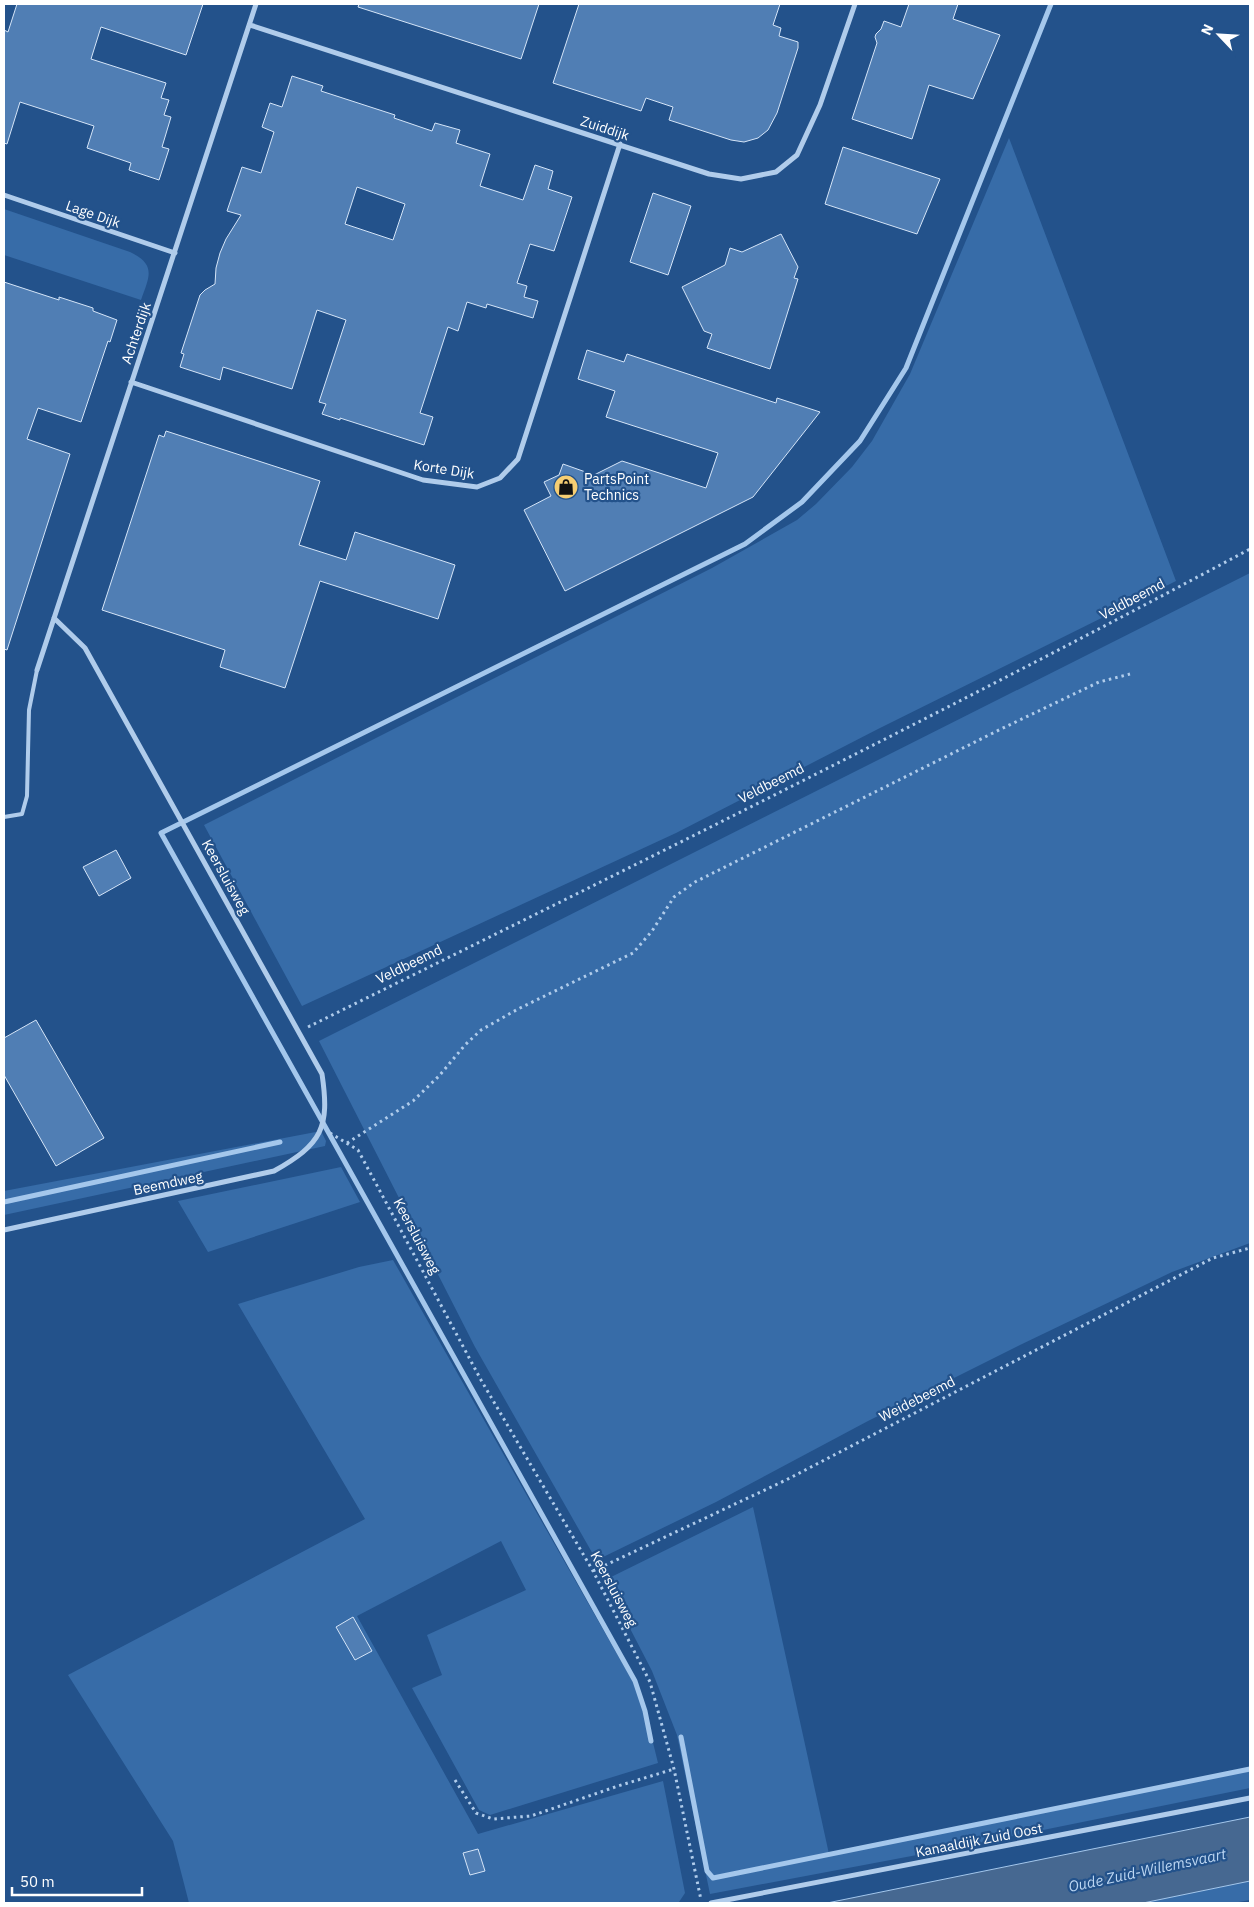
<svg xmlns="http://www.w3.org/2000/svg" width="1254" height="1907" viewBox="0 0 1254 1907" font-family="'IBM Plex Sans',sans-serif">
	<rect width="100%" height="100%" fill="#23528b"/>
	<path fill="#376ca8" d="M1009,138L1176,581L878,729L676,833L302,1006L204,825L712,568L797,520L816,504L852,467L872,441L910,374Z
		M4,209L130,252C157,265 149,277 141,300L4,255Z
		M1250,573V1243L1172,1272L1020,1345L868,1421L716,1502L599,1559L594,1556L475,1347L319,1041Z
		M321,1131L326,1141L325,1146L4,1215V1191Z
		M341,1167L360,1202L208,1252L178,1201Z
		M393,1260L642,1698L658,1763L490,1815L479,1810L412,1688L442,1675L427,1635L526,1590L501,1541L357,1616L478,1834L663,1781L685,1893L679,1902L671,1903H189L173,1841L68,1675L365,1519L238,1304L359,1267Z
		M753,1507L829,1854L1250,1770V1788L954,1848L710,1894L677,1735L652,1671L605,1580Z
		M1250,1881V1900L1233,1903H1143Z"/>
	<path fill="#466891" stroke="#a4c7ec" d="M1250,1817V1881L1143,1903H827Z"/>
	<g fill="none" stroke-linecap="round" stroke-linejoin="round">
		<path stroke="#a4c7ec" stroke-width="5" d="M4,1202L280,1142
			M681,1737L707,1871L713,1878L1250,1769
			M651,1741L645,1711L635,1681L161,833L745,544L802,502L860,441L906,368L1051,4"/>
	</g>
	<path fill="#507eb4" stroke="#d5e5f8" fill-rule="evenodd" d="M17,4H203L186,55L101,27L91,59L166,83L161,98L169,100L164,115L171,117L162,147L169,149L159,180L129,170L131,163L87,148L94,126L20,102L7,144L4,143V30L8,32Z
		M359,4H539L521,59L358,7Z
		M579,4H780L773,25L781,28L779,36L798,42V48L777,113L768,130L758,138L744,142L731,140L669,120L673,107L646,98L641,111L553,83Z
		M909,4H958L953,19L1000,35L973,99L929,85L912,139L852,119L877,43L875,37L876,34L881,29L884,21L901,27Z
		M292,76L323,86L321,91L395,115L394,118L432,131L435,123L460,130L456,143L490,154L480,186L523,200L535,165L553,171L548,189L572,197L554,251L530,244L517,283L527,286L524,297L538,301L533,318L487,304L486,308L467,302L458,331L448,327L420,413L433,417L424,445L340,418V420L322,414L326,404L319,402L346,320L317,310L292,389L223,367L220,380L180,367L184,354L181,353L200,295L205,290L215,284L216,268L220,253L226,239L241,215L227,211L242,167L261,173L274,132L262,127L270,103L282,107ZM357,187L405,204L393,240L345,224Z
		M843,147L940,179L917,234L825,204Z
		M653,193L691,206L668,275L630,262Z
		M781,234L798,267L794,278L798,279L770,369L707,348L712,334L704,331L682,287L725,265L730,248L742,252Z
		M4,282L59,300V297L93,308V311L117,320L110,342L108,341L81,422L38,408L27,439L70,454L7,650L4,649Z
		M587,350L624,362L627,354L776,403L777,398L820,412L753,497L565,591L524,510L551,496L544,482L559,475L563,464L594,475L622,461L706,488L718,453L606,417L615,391L578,379Z
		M166,431L320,481L299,545L346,560L355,532L455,565L438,619L320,581L285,688L220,667L225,650L102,610L159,435L164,437Z
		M116,850L131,878L99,896L83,867Z
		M36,1020L104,1138L56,1166L4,1075V1038Z
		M353,1617L372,1651L355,1660L336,1627Z
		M478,1849L485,1871L470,1875L463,1853Z"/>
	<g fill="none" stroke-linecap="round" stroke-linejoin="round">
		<path stroke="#b0cceb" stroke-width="3" stroke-dasharray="2.5 4" stroke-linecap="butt" d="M308,1027C623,871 940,715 1250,549
			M330,1133L358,1150L481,1380L593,1571L650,1682L674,1769L701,1900
			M347,1143L413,1101L439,1076L465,1045L481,1030L518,1009L633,953L652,931L674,897L695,882L1001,729L1099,682L1130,674
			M593,1571L786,1480L1213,1258L1250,1248
			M455,1780L476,1813L493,1819L531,1816L618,1786L674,1769"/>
		<path stroke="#b0cceb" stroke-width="4" d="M4,817L22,814L27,796L29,710L37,670"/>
		<path stroke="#b0cceb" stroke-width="5" d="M250,25L709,174L741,179L776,172L797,155L820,105L855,4
			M4,195L175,253
			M131,382L423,480L477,487L500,478L518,459L620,144
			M37,670L256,4
			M4,1230L274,1171C322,1144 330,1128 322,1074L85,648L54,618
			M711,1903L1250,1798"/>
	</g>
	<defs>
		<symbol id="shop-disc" viewBox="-11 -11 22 22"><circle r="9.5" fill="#f6ce73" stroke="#23528b"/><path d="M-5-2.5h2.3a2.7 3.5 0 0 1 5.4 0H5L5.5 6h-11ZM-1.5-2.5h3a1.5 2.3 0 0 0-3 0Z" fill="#111"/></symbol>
	</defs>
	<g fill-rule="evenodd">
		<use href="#shop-disc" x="552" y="473" width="28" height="28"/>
	</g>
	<g text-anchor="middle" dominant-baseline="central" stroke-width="4.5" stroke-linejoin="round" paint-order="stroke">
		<g font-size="14" fill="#fff" stroke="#23528b">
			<text transform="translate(605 128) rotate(18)">Zuiddijk</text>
			<text transform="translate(93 214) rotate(19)">Lage Dijk</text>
			<text transform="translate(136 333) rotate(-71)">Achterdijk</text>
			<text transform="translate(444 469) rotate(9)">Korte Dijk</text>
			<text transform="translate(1132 599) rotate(-28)">Veldbeemd</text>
			<text transform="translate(771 783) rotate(-27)">Veldbeemd</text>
			<text transform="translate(226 877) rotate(61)">Keersluisweg</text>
			<text transform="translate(409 964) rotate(-26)">Veldbeemd</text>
			<text transform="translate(168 1183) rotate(-12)">Beemdweg</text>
			<text transform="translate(417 1236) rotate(62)">Keersluisweg</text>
			<text transform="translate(917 1399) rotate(-27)">Weidebeemd</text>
			<text transform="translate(614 1589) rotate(62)">Keersluisweg</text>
			<text transform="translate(979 1840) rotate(-11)">Kanaaldijk Zuid Oost</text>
		</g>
		<g font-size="14" fill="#fff" stroke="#23528b" text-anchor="start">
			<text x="584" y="479">PartsPoint<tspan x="584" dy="16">Technics</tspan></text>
		</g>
		<g font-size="15" font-style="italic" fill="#bcd6f2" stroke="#23528b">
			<text transform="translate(1147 1870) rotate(-12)">Oude Zuid-Willemsvaart</text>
		</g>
	</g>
	<rect width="1254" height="1907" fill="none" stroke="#ffffff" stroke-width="10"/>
	<g transform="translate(1219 35) rotate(295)" stroke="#23528b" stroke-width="4" paint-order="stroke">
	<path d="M0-4L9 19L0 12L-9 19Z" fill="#ffffff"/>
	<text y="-8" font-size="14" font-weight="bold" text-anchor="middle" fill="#ffffff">N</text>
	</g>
	<path d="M12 1887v8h130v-8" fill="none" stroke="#ffffff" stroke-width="2.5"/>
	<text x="20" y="1887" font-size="15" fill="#ffffff" stroke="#23528b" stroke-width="4" paint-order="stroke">50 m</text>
</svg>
